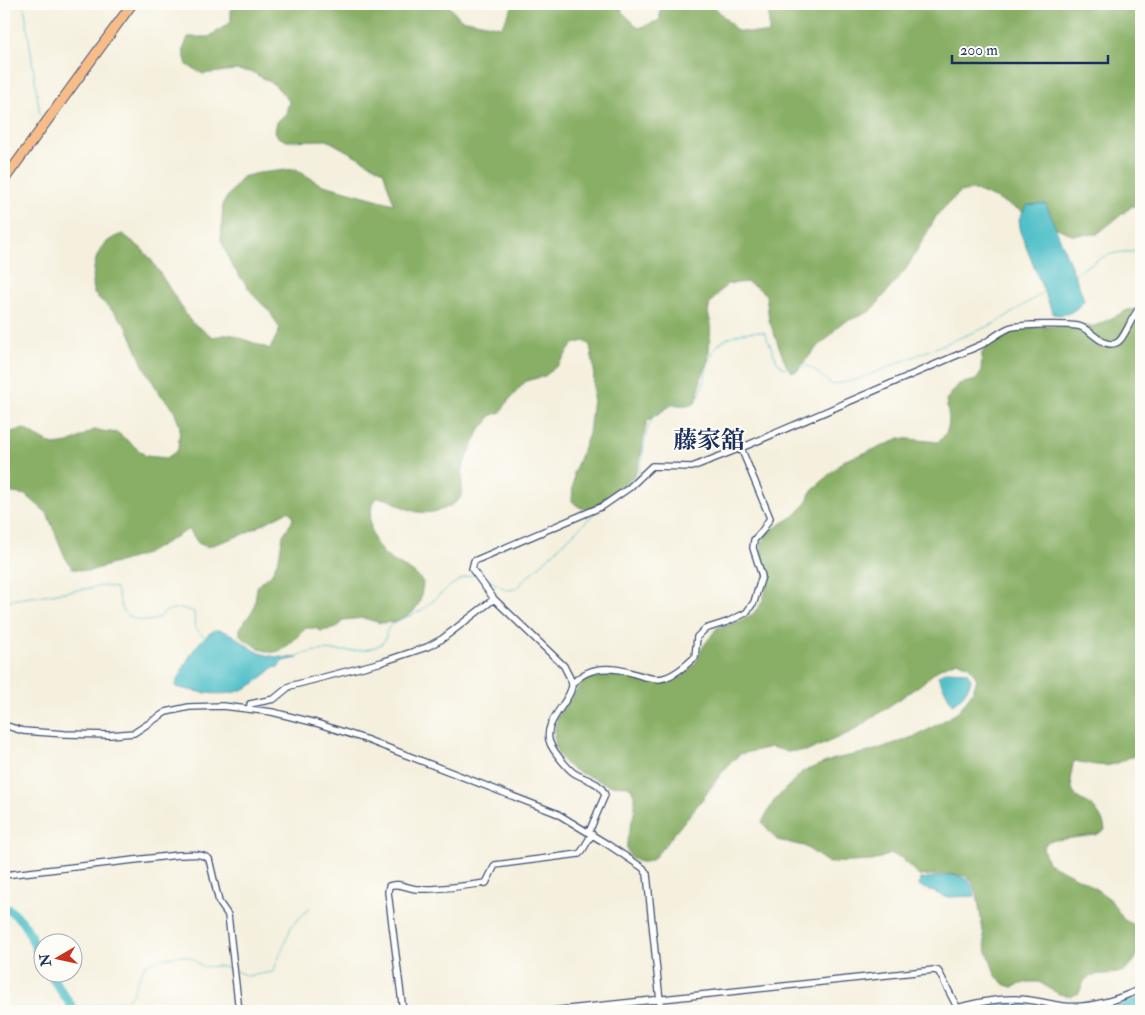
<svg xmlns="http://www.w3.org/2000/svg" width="1145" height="1015" viewBox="0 0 1145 1015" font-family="'IM FELL Double Pica','Noto Serif JP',serif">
	<rect width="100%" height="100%" fill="#fdfcf7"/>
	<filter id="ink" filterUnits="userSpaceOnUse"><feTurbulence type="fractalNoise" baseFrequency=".02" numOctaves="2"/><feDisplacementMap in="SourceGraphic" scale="10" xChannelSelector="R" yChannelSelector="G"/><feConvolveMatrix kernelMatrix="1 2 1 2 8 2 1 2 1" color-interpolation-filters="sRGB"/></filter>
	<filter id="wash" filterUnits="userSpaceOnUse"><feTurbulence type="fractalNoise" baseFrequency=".0096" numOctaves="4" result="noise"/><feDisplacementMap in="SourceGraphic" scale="20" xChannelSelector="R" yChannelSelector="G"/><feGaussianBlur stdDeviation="1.12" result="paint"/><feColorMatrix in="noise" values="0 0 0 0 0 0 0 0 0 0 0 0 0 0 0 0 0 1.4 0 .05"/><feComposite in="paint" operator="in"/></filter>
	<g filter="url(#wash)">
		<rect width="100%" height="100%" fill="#f5f0de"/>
		<path fill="#88af65" stroke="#526f62" d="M231,4H447L461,19L501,27L514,4H620L622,12L639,28L660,20V4H712L737,31L769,34V4H1141V204L1131,207L1097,234L1072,235L997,199L975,190L960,192L937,215L906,269L871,311L840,324L826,340L816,348L797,371L792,372L786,365L769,320L766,295L758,288L747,282L727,284L710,303L708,313L711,324L708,362L701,379L697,399L694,404L690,405H674L670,406L647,421C642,439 643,458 635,474C630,483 600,507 589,509C582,510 577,506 572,501L574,472L589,434L593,399L594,368L590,345L584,341L573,344L559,364L545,376L526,381L508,401L501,412L490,416L487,423L481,427L464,464L462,473V496C450,511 426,517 408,509C396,505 389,496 375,498C365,521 371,549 395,562C408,570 412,569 423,582L421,597L418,605L413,612L405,617L395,622L381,623L363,618L343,620L337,628L321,631L315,628H306C278,656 275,661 240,636V628L254,609L257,587L262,581L271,575L279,558L283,535L292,522L293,516L288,511L244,534L207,547L198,543L189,529L146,554L89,571L73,569L65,557L47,513L26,495L6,492L4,489V436L10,432L24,429L53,445L69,443L94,430L118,433L146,456L167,458L178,450L180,426L173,408L159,393L143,365L127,327L113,311L94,294C91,268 95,241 123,234L142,249L152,261L191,322L213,337L230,334L270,349L280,329L270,312L256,298L232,266L221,240L223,203L242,177L259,173L296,169L320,184L394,204L383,171L327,140L287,141L278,137L275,131L277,122L286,113L289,101L275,85L252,72L235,70L203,74L187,65L183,50L188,37H209L231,22Z
			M1141,309V758C1131,753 1125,761 1115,764C1102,768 1087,763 1074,761C1071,770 1068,790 1078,798C1082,801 1088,802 1092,806C1098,812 1104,821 1105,830L1096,835L1048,841L1043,848L1048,863L1086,882L1110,899L1124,920L1135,925L1141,932C1141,949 1136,969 1117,973C1108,975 1094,972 1086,979C1083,982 1081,989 1079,993L1071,996L1059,994L1039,982H1028L1012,987L1004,984L996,976L986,949L977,894L973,883L966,876L951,874L919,876L900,857L891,854L872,861L829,863L804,846L777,840L762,822L774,801L802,772L834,759L869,752L919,735L957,713L972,693L977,679L969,666L957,661L940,668L920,685L853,731L808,751H786L771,747L740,754L723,771L701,801L654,858C644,866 629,862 627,848C625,829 645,804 629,786L609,785L576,771L566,764L558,755L554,737L557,717L583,681L598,673L619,672L643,679L665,680L683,677L695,664L703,647L717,628L735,623L753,614L763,601L766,589V579L761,551L763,535L794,516L806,504L810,493L843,461L886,445L899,438L938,442C953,429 949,418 946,400L959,384L976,380L981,373L982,353L989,344L1009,333L1028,327L1095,326L1128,310Z"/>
		<path fill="#53c1c9" stroke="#377894" d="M1036,204H1046L1082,294L1084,301C1075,311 1067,317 1053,314L1021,234L1019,219L1027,205Z
			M215,630C233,630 244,646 260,653C272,658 285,657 298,658L283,661L278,667L272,668C269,673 265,674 261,678C236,701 206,694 176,687L175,685C185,666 194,641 215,630Z
			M946,671L967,672L971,679C969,689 961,699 952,704L938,676Z
			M951,875C966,877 973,880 975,896L946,897L919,886L920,879Z"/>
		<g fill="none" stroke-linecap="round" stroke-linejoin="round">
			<path stroke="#53c1c9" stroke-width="1" d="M24,4L40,115
				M1073,275C1100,258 1108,250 1141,252
				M637,477C647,456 641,422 662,408C673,401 687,405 699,396C711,369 703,344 738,334C747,332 757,330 765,333L777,361L783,368L807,366L812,368L832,385L859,379L996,323L1044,292
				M480,576L508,590L515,589L596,512
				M4,601L104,586L115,588C120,596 119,605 125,613C132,621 149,623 158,618C161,616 164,612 167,611C176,607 186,608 194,612L195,627L204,637
				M294,658C301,655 309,652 316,651C335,649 365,655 381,644C387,640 385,632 389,627C396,619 411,617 420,611C435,601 455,577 473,575
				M236,971L247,976L273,972L292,925L310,908
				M73,1008L126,1001L132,994L145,965C154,960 174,955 185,956C192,956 197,963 202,967L218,966L232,969"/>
			<path stroke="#53c1c9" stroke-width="9" d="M4,907C29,920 31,940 42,963
				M48,972L75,1011
				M979,1011L1009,1008L1047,1011
				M1113,1011L1141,1001"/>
		</g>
	</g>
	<g filter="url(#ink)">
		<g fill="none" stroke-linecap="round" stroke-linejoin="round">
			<defs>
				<path id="minor" d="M572,684C588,666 610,666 632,673C641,676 649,679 659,679C672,678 685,666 695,657L697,637L705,629L727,622L746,613L754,602L762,576L753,548L754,540L762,531L770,518L741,448
					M250,709V704L274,699L290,686L382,662L427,647L442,639L494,599
					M4,725L23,731L65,734L110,735L134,733L166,712L189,707L223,706L272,712L316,723L365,739L556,813L607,844L643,868L647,874L661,1011
					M589,832L605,795C600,781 585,780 574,773C568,769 553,751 550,743C541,722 573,700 572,684C571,678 566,671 564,666L494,599L472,569L474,561L603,506L629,488L652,466L692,467L741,448L983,344C991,339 1000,332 1009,328C1020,324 1066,324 1078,326C1091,328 1104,351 1118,342C1126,337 1131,315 1141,307
					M4,875L178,855C189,855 200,852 209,859L219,902L228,915L239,1011
					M403,1011L388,892L389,886C398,882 407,888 416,889C439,890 463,886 486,883L495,865L579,854L582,851L592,834
					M550,1011L934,970L938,971L940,974L959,1011
					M945,1011C968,1005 993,998 1017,999C1032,999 1048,1004 1063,1006C1090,1009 1117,1000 1141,989"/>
				<path id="primary" d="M4,180L132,4"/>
			</defs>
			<use href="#minor" stroke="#3c4c71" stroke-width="8"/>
			<use href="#primary" stroke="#3c4c71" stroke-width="11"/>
			<use href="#minor" stroke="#fff" stroke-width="5.5"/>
			<use href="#primary" stroke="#f7bd88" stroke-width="9"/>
		</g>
	</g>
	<g text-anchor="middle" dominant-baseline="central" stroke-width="4" stroke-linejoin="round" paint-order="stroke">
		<g font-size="24" font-weight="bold" fill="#1b2f5e" stroke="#fdfcf7">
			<text x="709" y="440">藤家舘</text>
		</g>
	</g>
	<rect width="1145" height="1015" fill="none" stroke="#fdfcf7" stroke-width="20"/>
	<g transform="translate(58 958) rotate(261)"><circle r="24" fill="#fdfcf7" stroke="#a3aaba"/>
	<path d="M0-4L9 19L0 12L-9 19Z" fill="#c8321e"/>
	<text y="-8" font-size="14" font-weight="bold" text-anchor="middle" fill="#1b2f5e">N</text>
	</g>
	<path d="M952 55v8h156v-8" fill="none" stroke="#1b2f5e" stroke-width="2.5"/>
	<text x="960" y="55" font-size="15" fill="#1b2f5e" stroke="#fdfcf7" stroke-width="4" paint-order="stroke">200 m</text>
</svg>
